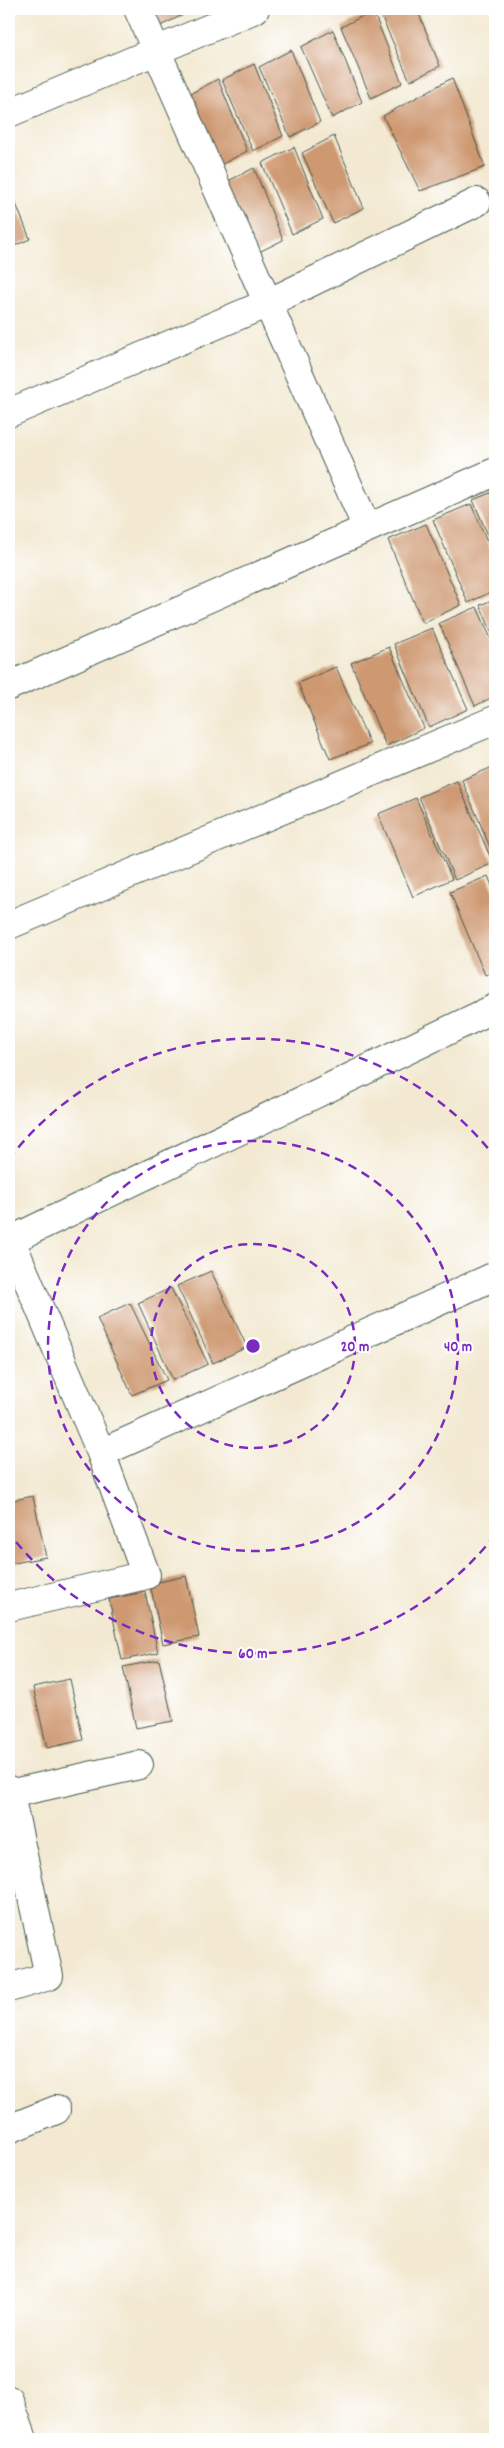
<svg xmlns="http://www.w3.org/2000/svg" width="504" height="2448" viewBox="0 0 504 2448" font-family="Dekko,sans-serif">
	<rect width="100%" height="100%" fill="#fff"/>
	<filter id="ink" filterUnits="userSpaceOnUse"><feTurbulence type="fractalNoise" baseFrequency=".02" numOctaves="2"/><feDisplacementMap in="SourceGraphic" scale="10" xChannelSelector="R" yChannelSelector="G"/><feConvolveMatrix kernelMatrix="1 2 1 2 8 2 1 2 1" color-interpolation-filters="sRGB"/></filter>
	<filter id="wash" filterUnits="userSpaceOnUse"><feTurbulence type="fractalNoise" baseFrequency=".0096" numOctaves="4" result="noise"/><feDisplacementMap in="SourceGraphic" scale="20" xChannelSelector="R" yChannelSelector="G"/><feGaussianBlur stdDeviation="1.12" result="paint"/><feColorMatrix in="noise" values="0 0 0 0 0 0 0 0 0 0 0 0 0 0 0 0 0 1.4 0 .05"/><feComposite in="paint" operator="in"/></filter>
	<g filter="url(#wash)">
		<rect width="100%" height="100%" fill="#f3e9d2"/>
		<g id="blocks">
			<path fill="#ce9871" d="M150,9H187L189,12L158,27Z
				M383,9H417L440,66L410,81L379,11Z
				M373,11L402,83L371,98L341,27Z
				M333,30L362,102L332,118L301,47Z
				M291,50L320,122L290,137L259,67Z
				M254,64L283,136L253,151L222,80Z
				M452,78L485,167L420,191L383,116Z
				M218,79L247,151L217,167L186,96Z
				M334,136L364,208L333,223L302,153Z
				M294,147L323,219L292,234L262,163Z
				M254,168L283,240L253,255L222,184Z
				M9,186L30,239L9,248Z
				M495,491V552L473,500Z
				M471,504L495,559V590L468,603L433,520Z
				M426,524L461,605L423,623L388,540Z
				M495,599V640L480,605Z
				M477,607L495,648V696L475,706L439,623Z
				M432,628L468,709L429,727L394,644Z
				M389,647L424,728L386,746L351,663Z
				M336,667L370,744L330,759L298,683Z
				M495,766V859L462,780Z
				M457,781L493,863L455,880L419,797Z
				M416,798L452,879L413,897L378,814Z
				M488,876L495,893V971L485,975L450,892Z
				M211,1271L247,1347L213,1363L177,1286Z
				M171,1288L208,1364L173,1380L138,1303Z
				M130,1303L167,1380L132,1395L97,1318Z
				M33,1496L46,1557L9,1564V1501Z
				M186,1576L199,1637L163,1644L150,1584Z
				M145,1592L158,1653L122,1660L109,1599Z
				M159,1660L173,1721L136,1728L123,1667Z
				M70,1679L83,1740L47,1748L33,1687Z"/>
		</g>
	</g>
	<g filter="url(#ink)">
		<use href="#blocks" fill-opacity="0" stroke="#3f574c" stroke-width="1"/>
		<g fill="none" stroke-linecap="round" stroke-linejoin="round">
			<defs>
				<path id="street" d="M138,9L367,528
					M9,113L255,9
					M9,413L268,303L477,202
					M9,686L495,472
					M9,925L495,720
					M9,1236L101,1453L495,1276
					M9,1241L495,1008
					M9,1607L146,1575L101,1453
					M9,1790L49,1976L9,1988
					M9,1794L139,1765
					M9,2129L56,2110
					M9,2400L23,2439"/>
			</defs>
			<use href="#street" stroke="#3f574c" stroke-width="30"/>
			<use href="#street" stroke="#fff" stroke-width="28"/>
		</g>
	</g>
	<g fill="none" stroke="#7b2cbf" stroke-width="2.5" stroke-dasharray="9 6">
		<circle cx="253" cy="1346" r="102"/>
		<circle cx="253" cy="1346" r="205"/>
		<path d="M495 1535A307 307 0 0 1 9 1533M9 1159A307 307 0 0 1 495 1157"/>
	</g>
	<circle cx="253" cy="1346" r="8" fill="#7b2cbf" stroke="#fff" stroke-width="2.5"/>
	<g font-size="15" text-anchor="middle" font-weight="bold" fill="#7b2cbf" stroke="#fff" stroke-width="4" stroke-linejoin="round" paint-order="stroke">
		<text x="355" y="1351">20 m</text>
		<text x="458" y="1351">40 m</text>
		<text x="253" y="1658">60 m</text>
	</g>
	<rect width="504" height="2448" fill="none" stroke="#fff" stroke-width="30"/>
</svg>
